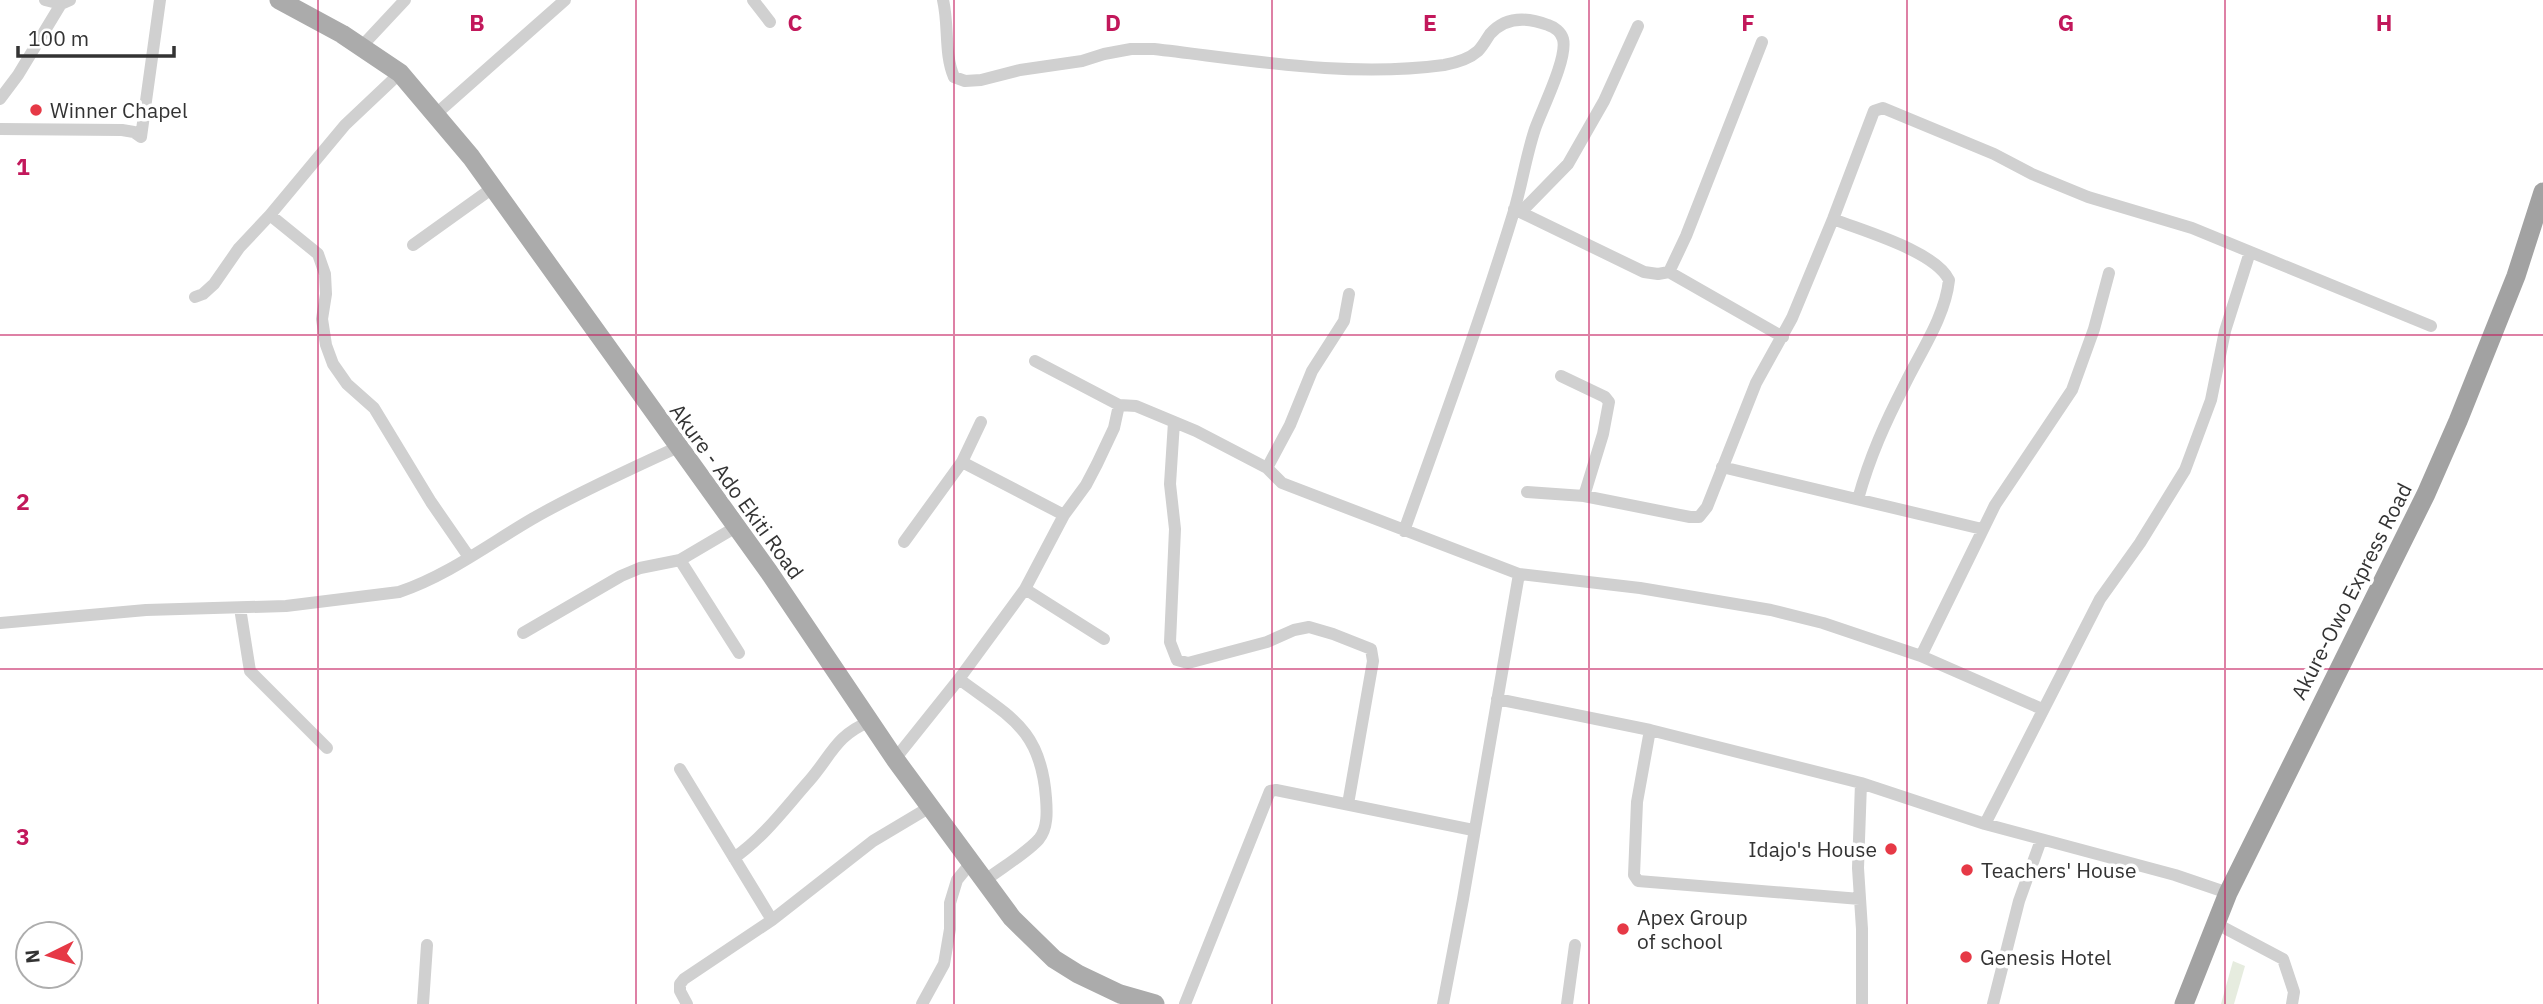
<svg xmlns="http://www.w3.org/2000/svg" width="2543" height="1004" viewBox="0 0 2543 1004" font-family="'IBM Plex Sans',sans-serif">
	<rect width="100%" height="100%" fill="#fff"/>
	<path fill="#e6ecdf" d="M2233,961L2245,966L2234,1004H2221Z"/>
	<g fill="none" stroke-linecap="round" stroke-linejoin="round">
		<path stroke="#d0d0d0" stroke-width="12" d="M45,0L61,4L70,0
			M753,0L770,22
			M943,0C949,25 944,54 954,77L965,81L981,80L1020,70L1082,61L1104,54L1131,49H1154C1250,60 1347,78 1444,65C1455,63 1469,59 1478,51C1483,46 1486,40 1490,34C1506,16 1527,17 1548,25C1554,27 1561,32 1563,39C1568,58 1542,109 1535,129C1526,156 1522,184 1514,211C1481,319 1442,425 1404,531
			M361,47L405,0
			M0,99L18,75L61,4
			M436,114L565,0
			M0,129L122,130L134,132L141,137L160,0
			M1514,209L1644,272L1658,274L1669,272L1783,337
			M1522,211L1568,164L1604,101L1638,26
			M270,215L318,254L325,274L326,294L322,319L326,345L333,364L347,384L374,408L431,502L469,557
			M1833,219C1863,231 1935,251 1949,280C1945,317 1921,351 1905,384C1885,423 1870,456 1858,499
			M413,245L494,187
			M1669,272L1686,236L1762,42
			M195,297L203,294L214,284L239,248L270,215L345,125L400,73
			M1035,361L1119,405L1136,406L1196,431L1267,468L1282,483L1519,574L1640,588L1771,610L1823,623L1921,656L2042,709
			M1561,376L1605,397L1609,402L1603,434L1584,496
			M1174,422L1170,484L1175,529L1170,642L1177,660L1188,663L1267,642L1294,630L1309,627L1333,634L1371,649L1373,661L1348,804
			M962,462L1064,515
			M1722,467L1982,529
			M1267,468L1290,425L1312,371L1344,321L1349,294
			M1527,492L1584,496L1690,517H1699L1707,507L1756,383L1792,318L1833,219L1874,111L1883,108L1994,154L2032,174L2088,197L2192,228L2431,326
			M904,542L962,462L981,422
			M680,560L739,653
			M1025,589L1104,639
			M240,608L250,671L327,748
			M0,623L146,610L286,606L399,592C447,576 489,544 532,519C579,492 629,470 678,447
			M523,633L621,576L640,568L680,560L736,527
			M1921,656L1995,505L2072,390L2094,329L2109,273
			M959,679C1010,717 1041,729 1046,798C1047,811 1048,828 1039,839C1027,853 998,870 983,882
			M1497,699L1650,730L1861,783L1985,824L2175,875L2228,893
			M1650,730L1637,802L1634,875L1638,881L1860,899
			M895,759L959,679L1025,589L1064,515L1086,485L1097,464L1114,428L1119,405
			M680,769L772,920
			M1861,783L1858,868L1862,929V1004
			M1985,824L2100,599L2140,543L2185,470L2211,400L2225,331L2250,252
			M734,858C764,837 785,808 809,781C831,756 836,735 869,722
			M2215,923L2283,959L2294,992L2292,1004
			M423,1004L427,945
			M687,1004L680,991V984L684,979L772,920L873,841L930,807
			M922,1004L944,964L950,929V903L957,880L970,864
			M1185,1004L1270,791L1276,790L1473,830
			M1443,1004L1463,899L1519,574
			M1567,1004L1575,945
			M1993,1004L2019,901L2041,840"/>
		<path stroke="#ababab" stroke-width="19" d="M279,0L342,34L400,73L471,157L769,572L895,759L1012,918L1054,959L1078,974L1120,994L1155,1004"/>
		<path stroke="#a2a2a2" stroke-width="19" d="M2184,1004L2228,893L2426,494L2458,421L2516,276L2543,192"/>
	</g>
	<path fill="none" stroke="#c2185b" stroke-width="2" stroke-opacity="0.55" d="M318,0V1004M636,0V1004M954,0V1004M1272,0V1004M1589,0V1004M1907,0V1004M2225,0V1004M0,335H2543M0,669H2543"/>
	<g fill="#e63946" stroke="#fff" stroke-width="2.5">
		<circle cx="36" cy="110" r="7"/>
		<circle cx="1891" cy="849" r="7"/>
		<circle cx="1967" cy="870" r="7"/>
		<circle cx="1623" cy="929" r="7"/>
		<circle cx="1966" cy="957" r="7"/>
	</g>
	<g text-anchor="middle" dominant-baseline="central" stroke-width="7" stroke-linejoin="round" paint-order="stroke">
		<g font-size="21" fill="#333" stroke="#fff" text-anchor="start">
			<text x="50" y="110">Winner Chapel</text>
			<text x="1877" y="849" text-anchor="end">Idajo's House</text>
			<text x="1981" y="870">Teachers' House</text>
			<text x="1637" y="917">Apex Group<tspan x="1637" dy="24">of school</tspan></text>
			<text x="1980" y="957">Genesis Hotel</text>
		</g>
		<g font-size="21" fill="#333" stroke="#fff">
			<text transform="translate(737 491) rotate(54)">Akure - Ado Ekiti Road</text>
			<text transform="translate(2351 591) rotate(-63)">Akure-Owo Express Road</text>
		</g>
	</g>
	<g font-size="23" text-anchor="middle" font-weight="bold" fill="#c2185b" stroke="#fff" stroke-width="7" stroke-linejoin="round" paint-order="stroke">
		<text x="477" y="31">B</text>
		<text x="795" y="31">C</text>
		<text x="1113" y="31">D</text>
		<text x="1430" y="31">E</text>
		<text x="1748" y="31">F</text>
		<text x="2066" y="31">G</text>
		<text x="2384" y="31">H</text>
		<text x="23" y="175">1</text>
		<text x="23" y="510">2</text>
		<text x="23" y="845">3</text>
	</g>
	<g transform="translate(49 955) rotate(265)"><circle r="33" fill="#ffffff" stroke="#adadad" stroke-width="2"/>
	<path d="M0-5L12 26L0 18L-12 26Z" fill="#e63946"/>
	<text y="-10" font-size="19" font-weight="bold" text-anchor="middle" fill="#333333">N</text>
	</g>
	<path d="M18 46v10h156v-10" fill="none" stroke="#333333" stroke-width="3.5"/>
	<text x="28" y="46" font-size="21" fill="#333333" stroke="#ffffff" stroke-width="5" paint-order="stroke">100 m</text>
</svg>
